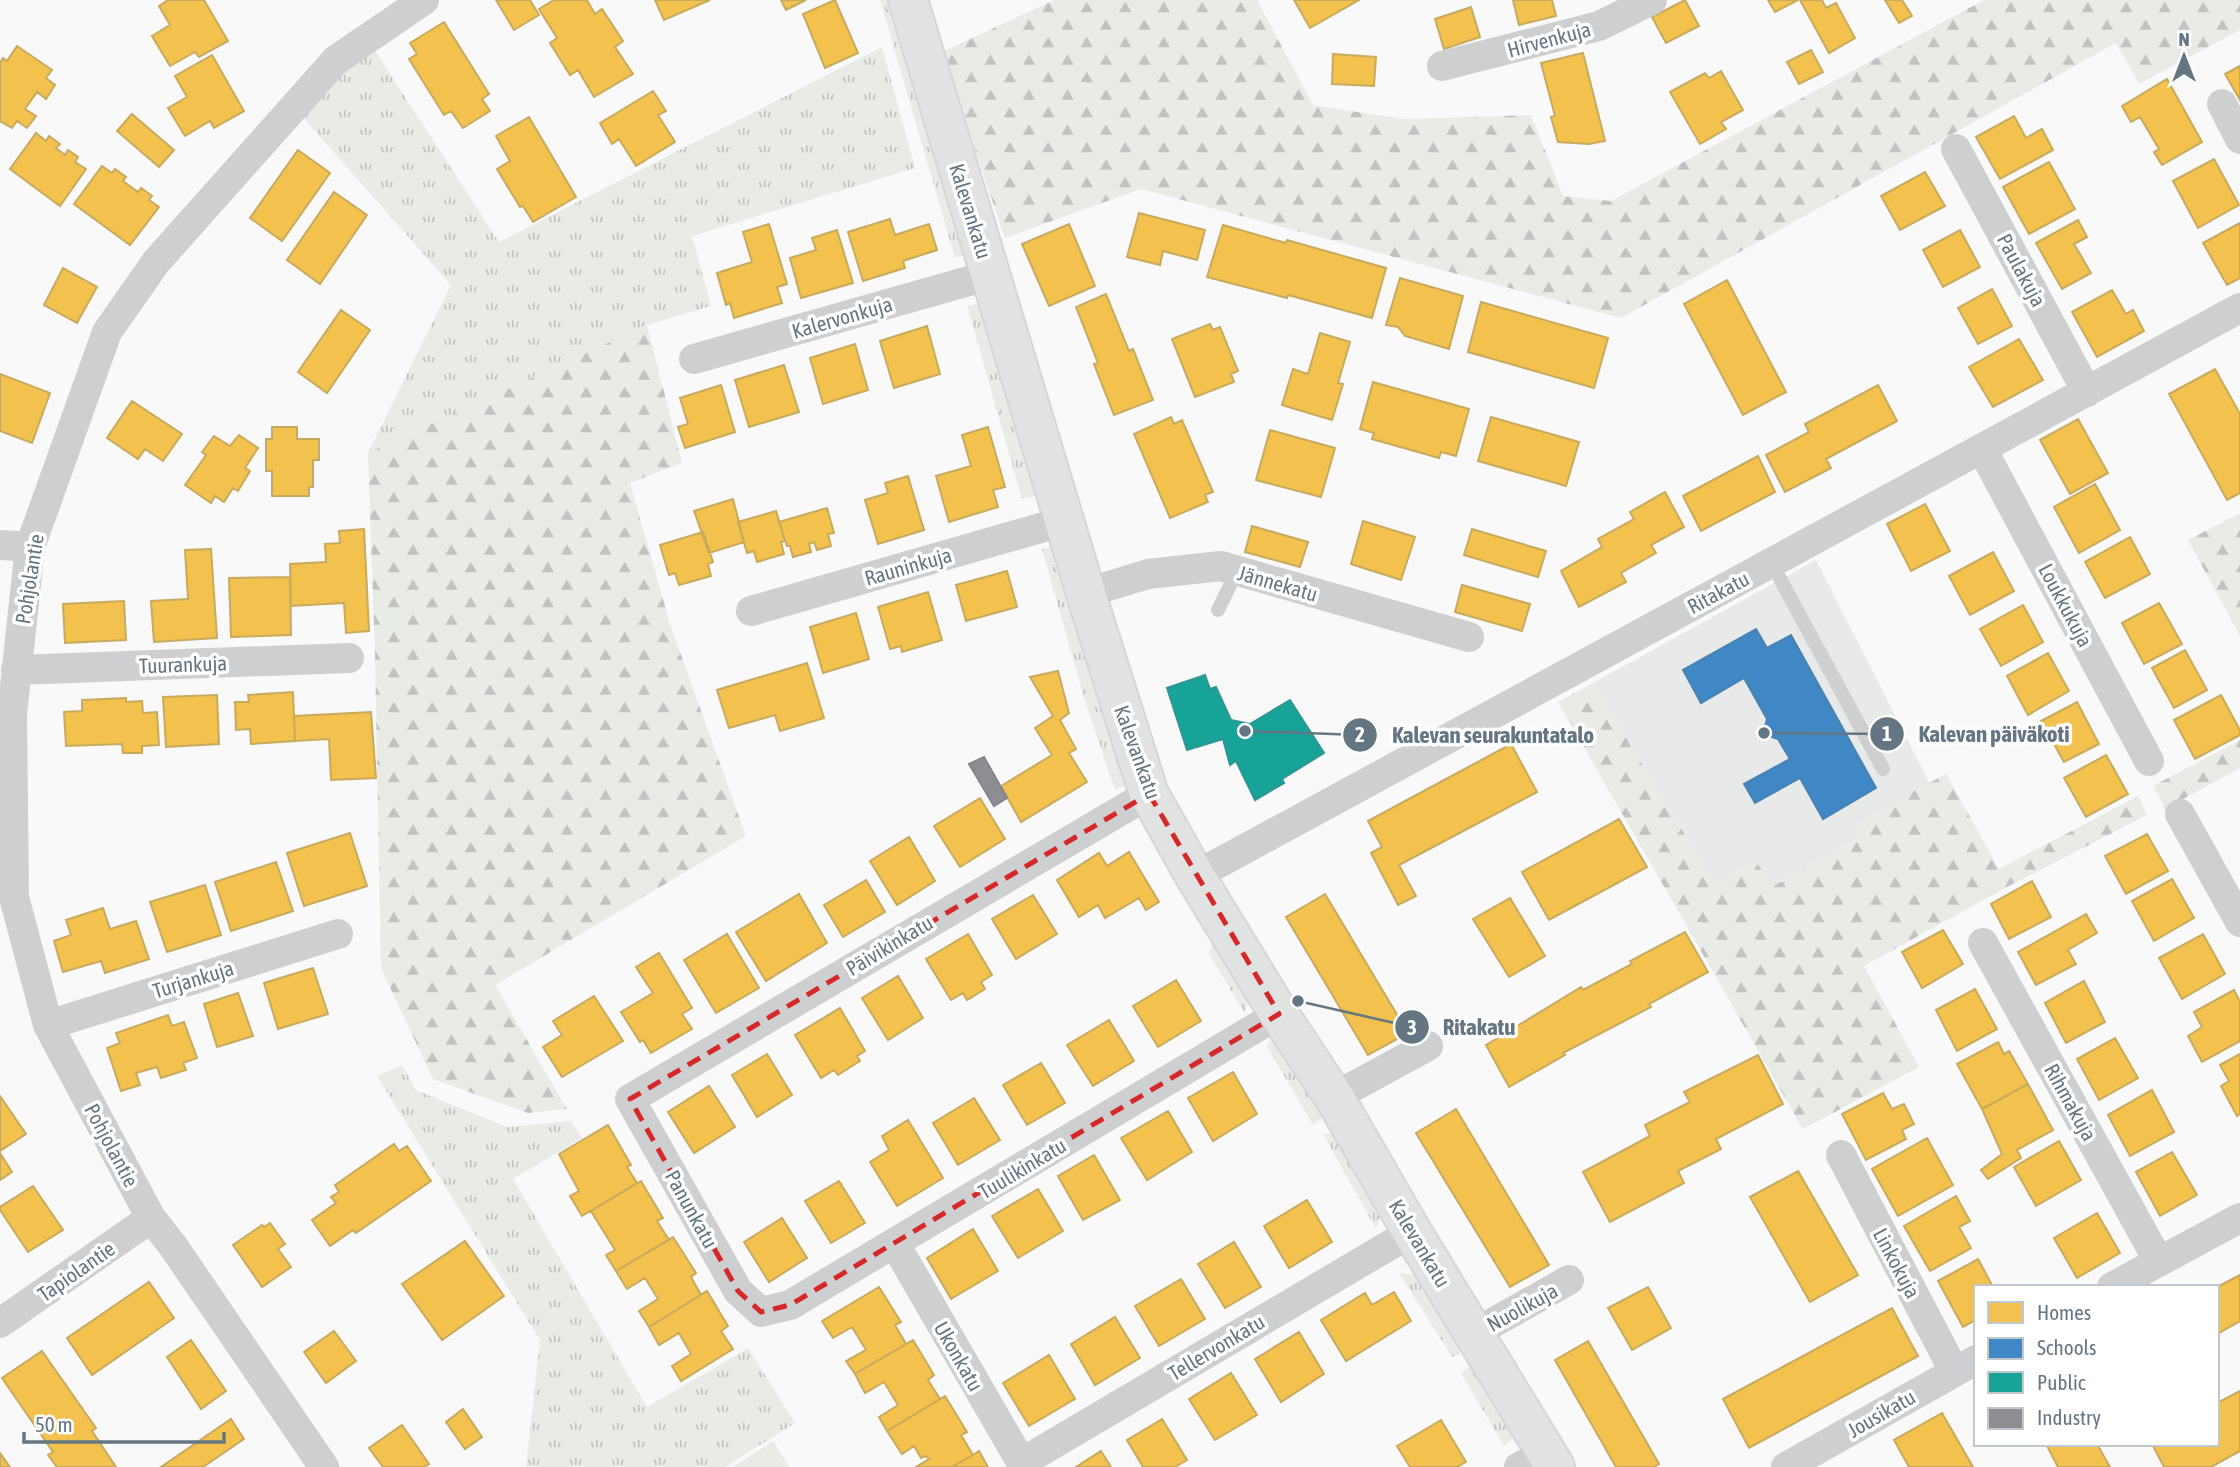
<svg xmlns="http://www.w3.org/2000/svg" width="2240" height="1467" viewBox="0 0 2240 1467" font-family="'Asap Condensed',sans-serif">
	<defs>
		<pattern id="grass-tufts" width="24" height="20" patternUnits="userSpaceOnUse" patternTransform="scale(1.75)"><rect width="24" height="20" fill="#e8ebe6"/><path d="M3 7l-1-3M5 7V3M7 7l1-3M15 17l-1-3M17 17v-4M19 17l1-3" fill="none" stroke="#c0c3c0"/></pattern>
		<pattern id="forest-firs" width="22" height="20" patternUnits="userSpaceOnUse" patternTransform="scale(1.75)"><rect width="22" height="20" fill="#e8ebe6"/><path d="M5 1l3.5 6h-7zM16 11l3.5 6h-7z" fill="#c0c3c0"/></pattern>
	</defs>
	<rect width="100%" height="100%" fill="#f9f9f9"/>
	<path fill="#e8e9e9" d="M1816,560L1930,784L1852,825L1858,839L1772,886L1714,883L1593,683Z"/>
	<path fill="url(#grass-tufts)" d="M880,0H890L967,255L955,258Z
		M882,47L915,168L692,236L711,306L647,325L368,453L451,285L299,113L337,77L374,49L499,242Z
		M981,303L1037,496L1022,499L967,306Z
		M1053,546L1130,784L1115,790L1085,701L1042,549Z
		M1214,938L1249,993L1245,1014L1209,954Z
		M1277,1036L1324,1117L1313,1125L1266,1045Z
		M402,1065L416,1090L507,1127L571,1121L582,1138L513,1179L647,1407L748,1348L795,1423L725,1467H526L540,1340L377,1076Z
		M1336,1133L1381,1214L1376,1229L1323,1134Z
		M1399,1273L1420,1276L1465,1350L1452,1357Z
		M1473,1365L1516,1436L1504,1446L1461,1373Z"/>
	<path fill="url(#forest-firs)" d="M1054,0H1257L1313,105L1403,119L1531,115L1563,196L1611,201L1984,0H2240V30L2139,84L2116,43L1621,318L1141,189L1005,238L942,52Z
		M647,325L682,463L630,483L671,627L746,836L495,985L567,1109L528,1113L433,1079L381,968L375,654L368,453Z
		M2240,513V636L2188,540Z
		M1593,683L1714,883L1754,859L1773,886L1858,839L1851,825L1946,774L1999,869L2138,796L2147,815L2007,887L1864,966L1919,1067L1803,1129L1558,702Z
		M2240,740V768L2165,809L2153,786Z"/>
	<path fill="#e8ebe6" d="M773,1441L789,1467H733Z"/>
	<path fill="#f2c14e" stroke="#c8aa5e" stroke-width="2" d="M168,0H204L228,41L199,57L195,52L170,66L152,36L170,25L159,6Z
		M496,0H530L539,15L514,30Z
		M554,0H587L595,14L602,9L623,41L615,47L633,74L594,97L578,70L570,75L550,43L557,38L539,9Z
		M655,0H710L664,20Z
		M781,0H806L786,10Z
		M835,0L858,53L825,68L803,14Z
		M1294,0H1359L1310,28Z
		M1513,0H1552L1556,16L1519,25Z
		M1685,0L1699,26L1666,43L1652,17Z
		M1768,0H1798L1775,12Z
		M1800,0H1822L1826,8L1836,3L1855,38L1829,53Z
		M1885,0H1902L1912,16L1899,23Z
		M1471,7L1480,37L1444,49L1435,19Z
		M444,22L489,94L482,99L490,111L463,128L451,111L444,115L409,59L417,54L410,43Z
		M17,46L52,70L46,78L55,85L46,99L37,92L25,109L36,116L27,128L17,121L12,128L0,121V63L3,58L7,61Z
		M1811,50L1823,72L1799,84L1787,62Z
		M1583,53L1605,141L1589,144L1558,142L1551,117L1555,116L1541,63Z
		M1333,54L1376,57L1374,86L1332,84Z
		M212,55L244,111L214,128L210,121L185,136L168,108L187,97L175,76Z
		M2240,66V100L2225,74Z
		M1721,71L1743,110L1721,122L1726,129L1700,144L1670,92L1705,73L1709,78Z
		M2167,79L2202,142L2162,165L2154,152L2159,149L2140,117L2131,122L2122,106Z
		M653,91L666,111L658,115L675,142L636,166L619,139L612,144L600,123Z
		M132,114L174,150L159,167L117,131Z
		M2014,116L2026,138L2042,129L2053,150L2000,179L1976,137Z
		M529,117L576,197L533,222L523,206L520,207L497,169L510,161L496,136Z
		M36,133L46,141L49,136L60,144L56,148L65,155L68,150L78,157L75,162L86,169L60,206L10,169Z
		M298,150L330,173L282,241L250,218Z
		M2214,159L2239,205L2198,228L2173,181Z
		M2049,162L2075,209L2029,234L2003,187Z
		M102,166L112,173L115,169L126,177L123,181L138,192L141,188L152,196L149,200L159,207L130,245L74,204Z
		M1925,172L1945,206L1900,230L1881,196Z
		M334,192L367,215L320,284L287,260Z
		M1139,213L1205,230L1197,260L1163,251L1160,265L1127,257Z
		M890,219L895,235L929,224L937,250L903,261L905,268L863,281L848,232Z
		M2078,220L2087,237L2074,244L2091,273L2062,289L2036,243Z
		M2240,223V278L2227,285L2203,243Z
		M769,224L787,284L777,287L782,303L734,318L730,303L726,305L717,273L752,262L743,232Z
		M1069,224L1095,286L1049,306L1022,244Z
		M1223,225L1286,243L1287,240L1386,268L1372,318L1288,295L1287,298L1207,277Z
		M837,230L853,283L801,298L790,258L816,250L812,238Z
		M1960,230L1980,267L1943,287L1923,250Z
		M63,268L97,287L77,323L44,305Z
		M1400,278L1463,296L1449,349L1405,336L1398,327L1386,325Z
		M1727,280L1786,392L1743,415L1684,304Z
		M1992,289L2012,326L1978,344L1958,308Z
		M2112,290L2126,314L2133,310L2144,331L2097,357L2072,312Z
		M1106,294L1129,351L1133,349L1153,400L1114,415L1094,364L1098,363L1076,307Z
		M1481,302L1608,338L1594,388L1468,352Z
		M341,310L370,330L327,393L298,372Z
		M1210,324L1213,330L1220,327L1238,371L1231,374L1234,382L1195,397L1172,339Z
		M927,326L940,374L894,388L880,341Z
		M1320,333L1350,342L1338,383L1343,384L1332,420L1282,405L1293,369L1308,374Z
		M2019,339L2043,380L1993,407L1969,367Z
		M855,344L868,390L823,404L810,358Z
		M784,365L799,412L749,427L735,380Z
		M2215,369L2240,414V493L2227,500L2169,394Z
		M0,374L50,393L32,443L0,431Z
		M1373,382L1469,409L1456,456L1441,452L1439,458L1372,439L1374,433L1360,429Z
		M721,385L735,432L685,448L678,427L688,424L680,398Z
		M1878,385L1897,421L1826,459L1831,468L1785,492L1766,455L1809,432L1805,424Z
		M132,401L182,434L163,461L145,449L138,459L107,438Z
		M1171,417L1174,424L1182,420L1213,492L1205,495L1208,502L1170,518L1134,434Z
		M1491,417L1579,442L1566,486L1478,461Z
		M2078,419L2108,473L2070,494L2040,440Z
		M272,427H297V439H319V460H313V487H309V496H272V471H266V439H272Z
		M988,427L1005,487L993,490L998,507L949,522L936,476L971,466L962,435Z
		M1270,430L1335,448L1321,497L1256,480Z
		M239,435L258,448L245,468L250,471L238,491L233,488L224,502L215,496L211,503L185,485L206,455L202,452L214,436L230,446Z
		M1758,456L1775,492L1701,531L1683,496Z
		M908,476L924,530L878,544L865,500L888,493L885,483Z
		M2095,484L2120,530L2079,553L2054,507Z
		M1665,492L1684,527L1651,545L1656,553L1621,573L1626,582L1579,607L1561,571L1602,547L1598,539L1634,519L1630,512Z
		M733,499L744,542L709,553L694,511Z
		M1925,504L1950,551L1911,571L1887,524Z
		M827,508L834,533L828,534L831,546L817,550L814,542L809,544L811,552L793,557L790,546H787L779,522Z
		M776,511L785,541L781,542L784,554L757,562L754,551L747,553L738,522Z
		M1363,521L1415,537L1401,580L1351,564Z
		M1252,526L1308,542L1300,567L1245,552Z
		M364,529L369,631L346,633L344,603L291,606L290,564L326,562L325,544L340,543L339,531Z
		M1472,529L1546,551L1538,577L1464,555Z
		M703,532L713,562L708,564L711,576L679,585L675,573L669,575L660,545Z
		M2130,537L2150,574L2105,598L2085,562Z
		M211,549L217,638L154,642L151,601L188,599L185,550Z
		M1993,552L2014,591L1970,615L1949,576Z
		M1007,571L1017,607L966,621L956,585Z
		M290,577L291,635L231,637L229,578Z
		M1462,585L1530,604L1522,631L1455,612Z
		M928,592L942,640L902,652L901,646L890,649L878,607Z
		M124,601L126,640L65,643L63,604Z
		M2159,603L2182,644L2144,664L2122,623Z
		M2023,605L2043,642L2001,666L1980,629Z
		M856,613L869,659L823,673L810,627Z
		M2185,650L2207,690L2174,708L2152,668Z
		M2048,653L2069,691L2028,715L2007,676Z
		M807,663L824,718L780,731L775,715L729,728L717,690Z
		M1058,671L1069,713L1060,720L1076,749L1069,753L1087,782L1021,822L1001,786L1052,755L1035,728L1053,716L1030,677Z
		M293,692L295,741L251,744L250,729L236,730L235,702H249L248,695Z
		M217,695L219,744L166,747L163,697Z
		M2221,695L2240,730V735L2195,759L2174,720Z
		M126,698V702L142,701L143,713L157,712L159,745L142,746V753H123L122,744L66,746L64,712L82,711V700Z
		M2077,702L2099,744L2064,762L2041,721Z
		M371,712L376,778L331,780L329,739L295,741L294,716Z
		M1511,744L1537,792L1399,865L1416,896L1398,905L1371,853L1382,847L1368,821Z
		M2106,755L2128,794L2086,817L2064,778Z
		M980,798L1005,839L960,867L934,826Z
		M1619,819L1647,867L1549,920L1522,872Z
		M350,833L367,886L304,906L287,853Z
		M2147,834L2168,871L2126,894L2105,856Z
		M909,837L935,881L897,905L870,861Z
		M1129,852L1159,902L1146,910L1139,898L1105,918L1098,905L1079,917L1057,880L1099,853L1107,866Z
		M276,862L293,911L231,931L215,882Z
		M2172,879L2194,918L2154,941L2132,901Z
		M866,880L885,912L843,937L824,905Z
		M2032,881L2051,917L2009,939L1991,904Z
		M205,885L221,935L167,952L150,902Z
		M799,894L827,943L766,981L736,932Z
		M1325,894L1408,1033L1368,1055L1286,917Z
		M1033,895L1057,934L1016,959L992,919Z
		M1510,898L1545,956L1509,977L1473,919Z
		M103,908L110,929L136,921L149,959L105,973L101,961L63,972L54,941L71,935L66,920Z
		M2086,914L2097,933L2068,950L2076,964L2036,985L2018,952Z
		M1943,930L1963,964L1922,988L1902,952Z
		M1685,932L1708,972L1649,1004L1651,1007L1563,1053L1565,1055L1509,1087L1486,1045L1581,987L1583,990L1632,964L1630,961Z
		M727,934L759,988L716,1013L684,960Z
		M968,934L992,975L981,982L985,989L967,1000L963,993L951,1000L926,959Z
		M2203,934L2225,974L2182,999L2159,958Z
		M659,953L692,1008L682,1014L692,1029L651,1053L643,1040L640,1042L621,1012L653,993L636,967Z
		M313,968L328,1014L278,1029L264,983Z
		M898,976L923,1018L888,1040L862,998Z
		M1176,980L1201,1021L1158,1047L1133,1006Z
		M2084,981L2105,1022L2066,1043L2045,1003Z
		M1975,989L1997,1029L1957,1051L1936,1010Z
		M2234,990L2240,1002V1041L2202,1062L2188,1036L2202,1027L2194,1012Z
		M238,993L253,1036L217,1047L204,1004Z
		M594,996L623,1041L562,1077L543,1047L562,1035L553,1021Z
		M840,1008L865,1051L857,1056L860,1061L838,1075L834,1070L821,1078L795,1035Z
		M168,1015L172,1026L184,1022L197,1058L183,1063L186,1070L161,1078L157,1067L136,1073L140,1085L121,1091L107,1048L120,1043L116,1033Z
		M1109,1020L1134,1061L1093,1086L1067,1045Z
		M2115,1038L2138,1078L2099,1100L2077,1059Z
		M1998,1042L2004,1054L2009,1051L2028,1084L1982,1109L1957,1064Z
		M767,1054L792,1095L757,1117L732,1075Z
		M2240,1054V1114L2237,1116L2221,1086L2229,1081L2220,1065Z
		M1758,1055L1783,1104L1716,1139L1721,1149L1678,1171L1684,1183L1610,1222L1583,1172L1650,1136L1645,1125L1690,1102L1684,1092Z
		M1041,1063L1065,1103L1027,1125L1003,1085Z
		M1233,1072L1257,1114L1213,1141L1188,1098Z
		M2028,1084L2053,1130L2017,1150L2021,1158L1988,1179L1981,1170L2002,1154L1982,1109Z
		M709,1086L735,1127L694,1153L668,1112Z
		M2152,1090L2174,1132L2130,1156L2108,1115Z
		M1883,1093L1892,1109L1904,1104L1914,1124L1902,1130L1906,1139L1866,1160L1842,1114Z
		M0,1096L26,1134L0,1151Z
		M974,1098L1000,1140L958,1165L933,1123Z
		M1456,1109L1549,1265L1510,1287L1416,1133Z
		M1168,1111L1192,1152L1147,1180L1121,1138Z
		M908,1120L943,1178L897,1206L870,1162L889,1150L882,1136Z
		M608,1125L631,1165L627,1167L637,1183L582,1216L570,1196L579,1191L559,1154Z
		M1927,1138L1953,1185L1898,1216L1872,1169Z
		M2059,1141L2081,1180L2036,1206L2014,1167Z
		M394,1144L399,1151L407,1146L431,1181L356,1233L353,1230L330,1246L312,1220L336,1203L331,1197L339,1192L335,1185Z
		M2172,1152L2197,1195L2160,1216L2136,1172Z
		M0,1153L12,1172L0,1180Z
		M1094,1155L1120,1200L1083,1220L1058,1176Z
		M1798,1171L1858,1275L1810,1302L1750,1197Z
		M641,1181L663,1218L657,1221L669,1240L616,1271L606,1255L615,1250L591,1211Z
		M839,1181L865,1223L831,1243L805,1201Z
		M33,1186L63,1230L28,1252L0,1210V1207Z
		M1038,1189L1063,1231L1018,1258L992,1216Z
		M1956,1196L1970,1221L1959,1227L1971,1248L1930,1271L1904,1226Z
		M1307,1200L1332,1242L1289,1268L1264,1226Z
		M2097,1213L2120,1253L2077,1278L2054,1238Z
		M782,1218L807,1258L769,1282L744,1242Z
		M270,1223L285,1244L278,1249L291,1267L262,1287L233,1245L262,1225L264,1227Z
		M973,1229L998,1271L951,1299L927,1258Z
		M673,1237L696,1273L691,1277L701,1295L649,1327L639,1311L658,1299L645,1278L627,1289L616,1271Z
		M465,1241L504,1296L442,1340L402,1284Z
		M1234,1242L1261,1287L1225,1308L1198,1264Z
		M1978,1259L1993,1287H1976V1320L1963,1327L1938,1281Z
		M2240,1275V1321L2217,1334V1287Z
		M1181,1279L1205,1319L1159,1346L1135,1306Z
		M149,1282L174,1318L92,1375L67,1338Z
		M879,1287L901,1322L895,1325L906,1344L855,1374L846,1361L866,1350L852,1327L833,1338L822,1321Z
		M1648,1287L1671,1328L1632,1350L1608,1308Z
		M707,1291L728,1326L721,1331L733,1349L681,1381L672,1366L691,1354L679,1333L659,1345L649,1327Z
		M1394,1292L1411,1321L1346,1361L1321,1320L1365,1293L1372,1305Z
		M1892,1308L1918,1356L1749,1448L1723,1399Z
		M1115,1317L1140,1358L1095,1385L1071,1344Z
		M334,1331L356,1361L326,1383L304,1352Z
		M1299,1332L1324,1374L1281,1402L1255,1359Z
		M191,1340L226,1391L201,1409L167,1357Z
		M913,1340L934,1375L928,1380L940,1399L887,1431L879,1417L898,1405L884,1382L865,1393L855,1374Z
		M1588,1341L1659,1464L1654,1467H1616L1555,1360Z
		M42,1351L96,1428L92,1431L116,1467H57L48,1455L53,1452L2,1378Z
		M1049,1355L1075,1399L1029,1426L1003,1383Z
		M1231,1373L1257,1415L1215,1440L1189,1399Z
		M2240,1391V1451L2211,1467H2164L2152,1444H2217V1403Z
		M945,1396L967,1432L961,1435L973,1455L952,1467H916L929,1459L926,1456L921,1458L914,1446L902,1454L887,1431Z
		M463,1409L482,1437L465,1449L446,1422Z
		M1942,1413L1973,1467H1909L1894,1440Z
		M231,1419L244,1439L203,1467H161Z
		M1162,1419L1187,1460L1175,1467H1143L1127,1440Z
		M1441,1420L1466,1462L1457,1467H1410L1397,1446Z
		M402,1425L429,1464L424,1467H383L369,1448Z
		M2046,1444H2097L2110,1467H2058Z
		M979,1451L988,1467H952L973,1455Z
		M1101,1451L1111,1467H1076Z
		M0,1453L10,1467H0Z"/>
	<path fill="#3f88c5" stroke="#4a83b1" stroke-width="2" d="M1756,629L1767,648L1791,635L1876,788L1823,819L1800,778L1755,803L1744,784L1790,759L1778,739L1763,734L1767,719L1744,678L1701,703L1683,670Z"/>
	<path fill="#17a398" stroke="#2e9692" stroke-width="2" d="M1205,675L1210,689L1216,687L1231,720L1250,724L1290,700L1324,753L1282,779L1284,783L1255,800L1236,761L1230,765L1223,739L1187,750L1167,688Z"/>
	<path fill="#8d8d92" stroke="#81868e" stroke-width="2" d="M984,757L1007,798L994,806L969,764Z"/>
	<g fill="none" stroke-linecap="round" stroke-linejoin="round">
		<defs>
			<path id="secondary" d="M908,0L1090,607L1149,794L1195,876L1279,1014L1334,1097L1412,1232L1555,1467"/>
		</defs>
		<use href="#secondary" stroke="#d5d6d7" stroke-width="42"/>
		<path stroke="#cecfd0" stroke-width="14" d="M1771,562L1883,769
			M1218,610L1237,571"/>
		<path stroke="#cecfd0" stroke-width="30" d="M1442,66L1599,26L1652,0
			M2222,104L2240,139
			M1956,149L2087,392
			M694,359L990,275
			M1982,449L2149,761
			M0,545L30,547
			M1086,593L1148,574L1221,566L1469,637
			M751,611L1065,521
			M16,670L349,658
			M1149,794L630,1099L738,1291L761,1312L790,1305L1279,1014
			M2180,814L2240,922
			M1195,876L2240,308
			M1983,943L2159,1262
			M48,1025L338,934
			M1334,1097L1428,1046
			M1841,1155L1954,1371
			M895,1244L1024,1467
			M2112,1287L2240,1218
			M0,1323L151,1218
			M1475,1333L1569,1280
			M1021,1463L1412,1232
			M324,1467L173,1246L151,1218L48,1025L14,897L12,714L30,547L107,332L156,262L336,60L424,0
			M1519,1467L1546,1452
			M1786,1467L1976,1360"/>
		<use href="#secondary" stroke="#e1e2e2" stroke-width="38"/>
	</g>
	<path fill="none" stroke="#d62828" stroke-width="5" stroke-dasharray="14 9" stroke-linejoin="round" d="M1149,794L1279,1014L790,1305L761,1312L738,1291L630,1099Z"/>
	<g text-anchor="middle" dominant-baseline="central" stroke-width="7" stroke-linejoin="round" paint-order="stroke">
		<g font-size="21" fill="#657683" stroke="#fff">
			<text transform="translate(1549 39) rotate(-15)">Hirvenkuja</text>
			<text transform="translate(971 211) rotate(73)">Kalevankatu</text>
			<text transform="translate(2022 270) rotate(62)">Paulakuja</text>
			<text transform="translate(842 317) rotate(-16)">Kalervonkuja</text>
			<text transform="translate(908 566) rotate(-16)">Rauninkuja</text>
			<text transform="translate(29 579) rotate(-81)">Pohjolantie</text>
			<text transform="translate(1278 583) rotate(16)">Jännekatu</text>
			<text transform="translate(1718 592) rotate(-28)">Ritakatu</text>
			<text transform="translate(2066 605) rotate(62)">Loukkukuja</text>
			<text transform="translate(183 664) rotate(-2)">Tuurankuja</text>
			<text transform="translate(1138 752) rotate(70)">Kalevankatu</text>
			<text transform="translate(889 945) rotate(-31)">Päivikinkatu</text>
			<text transform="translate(193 979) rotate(-17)">Turjankuja</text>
			<text transform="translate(2071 1102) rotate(61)">Rihmakuja</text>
			<text transform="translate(112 1145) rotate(62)">Pohjolantie</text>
			<text transform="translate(1022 1168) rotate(-31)">Tuulikinkatu</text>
			<text transform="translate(692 1209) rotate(61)">Panunkatu</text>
			<text transform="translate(1420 1243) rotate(59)">Kalevankatu</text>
			<text transform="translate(1897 1263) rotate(62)">Linkokuja</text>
			<text transform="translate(76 1271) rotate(-35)">Tapiolantie</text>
			<text transform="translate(1522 1307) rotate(-29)">Nuolikuja</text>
			<text transform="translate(1216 1347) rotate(-31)">Tellervonkatu</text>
			<text transform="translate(959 1356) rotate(60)">Ukonkatu</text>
			<text transform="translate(1881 1413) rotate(-30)">Jousikatu</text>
		</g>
	</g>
	<path fill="none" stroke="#657683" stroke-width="2.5" d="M1764 733L1887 734M1245 731L1360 735M1298 1001L1412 1027"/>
	<g fill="#657683" stroke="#fff" stroke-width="2.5">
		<circle cx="1764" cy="733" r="7"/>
		<circle cx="1245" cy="731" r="7"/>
		<circle cx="1298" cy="1001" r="7"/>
		<circle cx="1887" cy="734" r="18"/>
		<circle cx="1360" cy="735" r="18"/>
		<circle cx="1412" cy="1027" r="18"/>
	</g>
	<g font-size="21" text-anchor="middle" font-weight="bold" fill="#fff">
		<text x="1887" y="741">1</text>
		<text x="1360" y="742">2</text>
		<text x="1412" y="1035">3</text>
	</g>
	<g font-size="23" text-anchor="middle" font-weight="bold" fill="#657683" stroke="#fff" stroke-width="7" stroke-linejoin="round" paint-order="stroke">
		<text x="1994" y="742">Kalevan päiväkoti</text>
		<text x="1493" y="743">Kalevan seurakuntatalo</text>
		<text x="1479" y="1035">Ritakatu</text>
	</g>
	<rect x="1974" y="1285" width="245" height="161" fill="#ffffff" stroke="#c1c8cd" stroke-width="2"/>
	<rect x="1988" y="1302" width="35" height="21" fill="#f2c14e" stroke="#c1c8cd" stroke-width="2"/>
	<text x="2037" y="1320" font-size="21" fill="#657683">Homes</text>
	<rect x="1988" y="1338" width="35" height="21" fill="#3f88c5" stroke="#c1c8cd" stroke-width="2"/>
	<text x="2037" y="1355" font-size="21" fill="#657683">Schools</text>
	<rect x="1988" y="1372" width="35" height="21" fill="#17a398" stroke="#c1c8cd" stroke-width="2"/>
	<text x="2037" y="1390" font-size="21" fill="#657683">Public</text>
	<rect x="1988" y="1408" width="35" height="21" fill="#8d8d92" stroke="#c1c8cd" stroke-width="2"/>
	<text x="2037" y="1425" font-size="21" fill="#657683">Industry</text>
	<g transform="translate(2184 56)" stroke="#ffffff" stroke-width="5" paint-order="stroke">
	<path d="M0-5L12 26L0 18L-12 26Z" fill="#657683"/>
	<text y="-10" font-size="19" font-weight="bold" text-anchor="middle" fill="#657683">N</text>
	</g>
	<path d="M24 1432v10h200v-10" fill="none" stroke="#657683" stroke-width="3.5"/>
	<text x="35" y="1432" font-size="21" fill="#657683" stroke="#ffffff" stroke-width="5" paint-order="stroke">50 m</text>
</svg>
